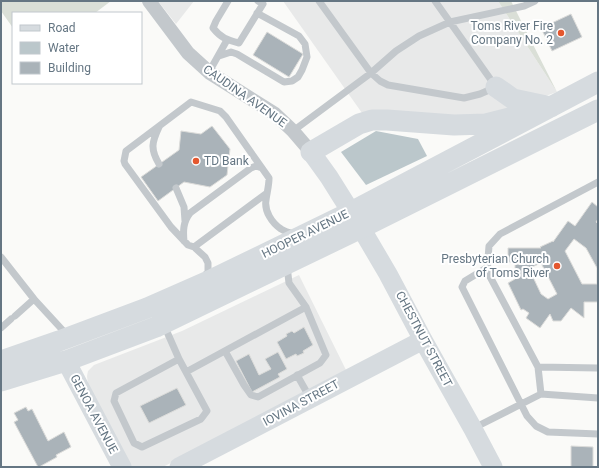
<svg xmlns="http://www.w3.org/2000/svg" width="599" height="468" viewBox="0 0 599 468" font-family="Roboto,sans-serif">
	<rect width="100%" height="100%" fill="#fafaf8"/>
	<path fill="#e8e9e9" d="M158,1H194L176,24Z
		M283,1H498L557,92L465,124L362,113Z
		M299,275L346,370L163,467H131L88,385L87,376L88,371L94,365L182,331Z"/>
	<path fill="#dadfd7" d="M1,1H111L95,13H13V28L1,11Z
		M498,1H511L557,92Z"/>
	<path fill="#bbc7cb" d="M376,131L418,139L427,156L366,185L341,152Z"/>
	<path fill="#aab3b9" stroke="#dcdcda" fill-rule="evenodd" d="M571,14L582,37L552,51L541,28Z
		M267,32L303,54L289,77L253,55Z
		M212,126L230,149L227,175L210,187L184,182L158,201L141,177L179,150L181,131L201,134Z
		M592,202L598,207V219L596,222L598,224V302H584V318L571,308L561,321H553L550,314L540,328L526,318L529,313L523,309L521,310L508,283L515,279V264H521V263L508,262V248H541L540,247L553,241V242L568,221L575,226ZM574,239L586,248L597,268V284H582L565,251ZM541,263L557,294L548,299L541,294L532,275V267Z
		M304,327L313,345L303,351L304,353L297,356L296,354L286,359L277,342L287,336L286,334L292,331L294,333Z
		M278,352L287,369L278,374L280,377L252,392L236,361L249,354L259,375L271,369L265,359Z
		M177,388L186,405L149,423L140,406Z
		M26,407L28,411L32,409L48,441L64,432L71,447L56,455L57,457L39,467H38L14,422L18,420L14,413Z
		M571,446L593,447V467H571Z"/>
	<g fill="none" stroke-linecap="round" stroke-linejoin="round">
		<path stroke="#c3c8cc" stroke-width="7" d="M228,1L216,21L213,28C221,38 227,40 239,43L263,4L258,1
			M319,1L371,73L380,81L388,85L464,98L480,94L496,87L435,1
			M219,56L231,52L237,54L284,82L292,81L298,77L302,70L307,57L305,44L299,36L257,13
			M209,72L227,40
			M159,127C152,142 150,149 159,164
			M293,131L371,73L396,51L419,36L450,22L524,6L535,1
			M176,188L184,207L185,221
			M184,241C183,231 183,222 190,213L251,168L256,166L262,168
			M194,247L267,193
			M1,257L34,299L68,336
			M488,267L465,281L462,287L527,416L536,426L548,432L598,434
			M204,278L208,271V263L205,257L194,247L188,245L171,227L125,164L124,161L126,151L191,102L220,111L226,117L269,178C269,186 267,192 266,200C264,211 272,223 281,229C285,232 291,233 296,234
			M15,316L34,299
			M164,325L179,359L207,411L201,419L142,447L134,443L114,401L116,393L179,359
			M1,328L11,319
			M225,351L244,385L251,395L258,397L320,363L326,355L306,307L289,283L287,266
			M538,367L598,368
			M186,372L306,307
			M297,375L310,398
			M541,394L598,398
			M474,428L541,394L538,367L487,271L489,246L500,234L598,182"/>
		<path stroke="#c3c8cc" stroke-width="14" d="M149,1L188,53L210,73L275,114L293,131L311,152"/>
		<path stroke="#d6dbdf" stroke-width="19" d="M311,152L329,177L361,228L388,274L423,340L473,429L493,467
			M66,361L75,378L122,467
			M179,467L423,340"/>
		<path stroke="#d6dbdf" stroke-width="21" d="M496,87L513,99L551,107
			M311,152L359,124L372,120H387L454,125L486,124L517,116
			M1,361L59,341L147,308L213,279L351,212L598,82
			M1,381L66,361L156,327L361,228L598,110"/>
	</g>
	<g fill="#e4572e" stroke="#fff" stroke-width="1.5">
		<circle cx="561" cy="33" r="4"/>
		<circle cx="196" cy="161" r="4"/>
		<circle cx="557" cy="266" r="4"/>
	</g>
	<g text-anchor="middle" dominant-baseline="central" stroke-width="4" stroke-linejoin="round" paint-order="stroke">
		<g font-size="12" fill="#657683" stroke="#fff" text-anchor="end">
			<text x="553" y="26">Toms River Fire<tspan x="553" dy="14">Company No. 2</tspan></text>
			<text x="204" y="161" text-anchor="start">TD Bank</text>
			<text x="549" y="259">Presbyterian Church<tspan x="549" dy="14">of Toms River</tspan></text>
		</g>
		<g font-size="12" fill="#657683" stroke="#fff">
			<text transform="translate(245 96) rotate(35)">CAUDINA AVENUE</text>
			<text transform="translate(305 234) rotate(-26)">HOOPER AVENUE</text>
			<text transform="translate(424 339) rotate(62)">CHESTNUT STREET</text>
			<text transform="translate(301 403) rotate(-28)">IOVINA STREET</text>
			<text transform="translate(94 414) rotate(62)">GENOA AVENUE</text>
		</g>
	</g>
	<rect width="599" height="468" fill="none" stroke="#657683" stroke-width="4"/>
	<rect x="12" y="12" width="130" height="72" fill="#ffffff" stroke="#c1c8cd"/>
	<rect x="20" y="25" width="20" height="6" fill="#d6dbdf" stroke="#c1c8cd"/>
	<text x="48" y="32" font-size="12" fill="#657683">Road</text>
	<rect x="20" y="42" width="20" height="12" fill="#bbc7cb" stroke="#c1c8cd"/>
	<text x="48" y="52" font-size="12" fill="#657683">Water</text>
	<rect x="20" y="62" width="20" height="12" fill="#aab3b9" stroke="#c1c8cd"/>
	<text x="48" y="72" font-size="12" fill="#657683">Building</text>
</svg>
